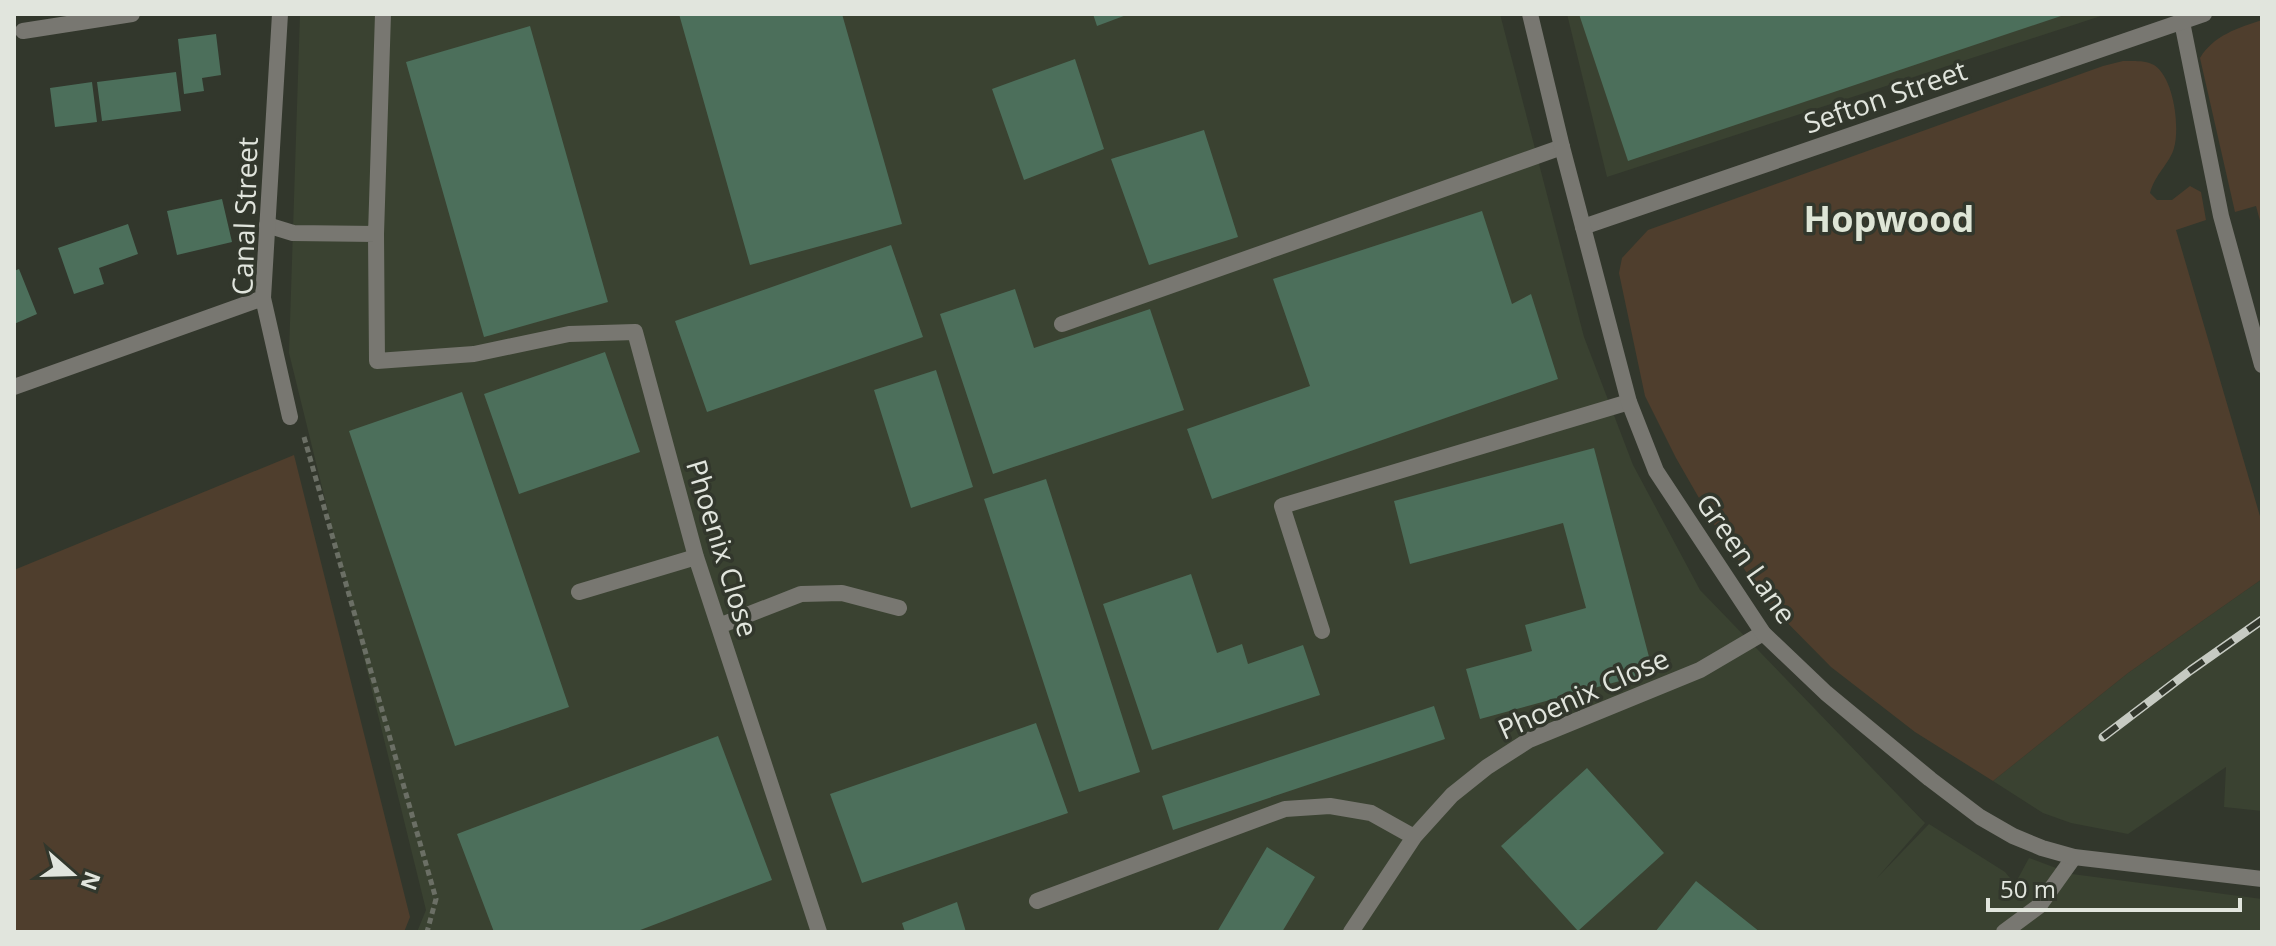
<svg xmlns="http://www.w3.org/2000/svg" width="2276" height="946" viewBox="0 0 2276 946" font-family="'Open Sans',sans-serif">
	<rect width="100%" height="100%" fill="#32372c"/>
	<path fill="#3a4231" d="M300,14H1500L1584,337L1633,465L1700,590L1925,823L1877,878L1929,824L2005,872L2015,884L2029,858L2072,874L2262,899V932H417L426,910L289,353Z
		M1567,14H2107L1607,177Z
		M2262,579V811L2224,807L2226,767L2128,834L2071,823L2043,813L1993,781L2128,673Z"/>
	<path fill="#4f3e2d" d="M2262,20V228L2256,206L2235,212L2200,58C2214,35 2238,28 2262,20Z
		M2123,61C2133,61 2146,60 2154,65C2174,78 2180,127 2174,148C2170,163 2155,174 2150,193L2157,200H2172L2190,186L2201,192L2206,220L2176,230L2262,523V579L2128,673L1993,781L1915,732L1831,667L1767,602L1718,531L1676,458L1645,396L1619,273L1622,258L1648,230L2103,66Z
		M294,455L410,917L404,932H14V570Z"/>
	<path fill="#4c6f5b" d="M679,14H842L902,224L750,265Z
		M1093,14H1129L1097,26Z
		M1579,14H2064V15L1628,161Z
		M530,26L608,302L484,337L406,62Z
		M216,34L221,75L202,78L204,91L184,94L178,39Z
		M1075,59L1104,149L1024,180L992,89Z
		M176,72L181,111L102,121L97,82Z
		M92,82L97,122L55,127L50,88Z
		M1204,130L1238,237L1149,265L1111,159Z
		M222,199L232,242L177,255L167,211Z
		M1482,211L1512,304L1531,294L1558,379L1212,499L1187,429L1310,386L1273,279Z
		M128,224L138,254L99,268L104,284L74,294L58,248Z
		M891,245L923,337L707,412L675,321Z
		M19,269L37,314L14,324V271Z
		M1015,289L1034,348L1150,309L1184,410L993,474L940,314Z
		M605,352L640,452L519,494L484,394Z
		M936,370L973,487L911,508L874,390Z
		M462,392L569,707L455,746L349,431Z
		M1594,448L1653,672L1480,719L1466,669L1532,651L1525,625L1586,608L1563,523L1410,564L1394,501Z
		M1046,479L1140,772L1079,792L984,499Z
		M1191,574L1217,653L1242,644L1248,664L1303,645L1320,695L1152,750L1103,604Z
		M1434,706L1445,739L1173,830L1162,796Z
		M1036,723L1068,813L862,883L830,794Z
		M718,736L772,880L635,932H494L457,834Z
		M1587,768L1664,853L1578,931L1501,846Z
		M1267,847L1315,877L1282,932H1217Z
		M1696,881L1760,932H1655Z
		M957,902L966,932H905L902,923Z"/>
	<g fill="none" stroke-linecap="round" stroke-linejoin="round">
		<path stroke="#6b6f65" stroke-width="5" stroke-dasharray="6 4" stroke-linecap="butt" d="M304,437L436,899L427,932"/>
		<path stroke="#787771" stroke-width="16" d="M2182,22L2221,216L2262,365
			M267,225L293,233L376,234L383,14
			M376,234L377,361L474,354L569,334L635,332L696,557L819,932
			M1062,324L1562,147
			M579,592L696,557
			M719,626L801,594L842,593L899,608
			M1322,631L1282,506L1629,402
			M1037,901L1285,809L1330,806L1371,813L1414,837
			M1351,932L1414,837L1452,795L1487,767L1529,740L1700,670L1763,633"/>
		<path stroke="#787771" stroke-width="16" d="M280,14L263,298L290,417
			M23,31L132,14
			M1583,227L2204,14
			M14,387L263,298
			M2004,932L2039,906L2074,857"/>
		<path stroke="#787771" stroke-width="16" d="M1530,14L1562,147L1629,402L1656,471L1763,633L1826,693L1930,779L1980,817L2013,836L2042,848L2074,857L2262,879"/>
		<defs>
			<path id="rail" d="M2103,737L2191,670L2262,620"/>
		</defs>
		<use href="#rail" stroke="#c6cac2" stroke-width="9"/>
		<use href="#rail" stroke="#32372c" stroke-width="6" stroke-dasharray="18" stroke-linecap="butt"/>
	</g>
	<g text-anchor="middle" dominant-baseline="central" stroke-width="7" stroke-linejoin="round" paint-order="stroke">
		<g font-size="28" fill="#e1e5dd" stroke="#32372c">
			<text transform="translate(1885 96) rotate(-19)">Sefton Street</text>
			<text transform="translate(244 216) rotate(-88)">Canal Street</text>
			<text transform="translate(723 548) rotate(73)">Phoenix Close</text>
			<text transform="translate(1747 558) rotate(55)">Green Lane</text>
			<text transform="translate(1583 693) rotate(-24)">Phoenix Close</text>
		</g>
		<g font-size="36" font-weight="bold" fill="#dee5d6" stroke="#32372c">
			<text x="1889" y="218">Hopwood</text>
		</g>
	</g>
	<rect width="2276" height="946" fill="none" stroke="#e1e5dd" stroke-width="32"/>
	<g transform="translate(72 874) rotate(110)" stroke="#32372c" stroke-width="6" paint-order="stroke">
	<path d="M0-6L14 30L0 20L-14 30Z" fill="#e1e5dd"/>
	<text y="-12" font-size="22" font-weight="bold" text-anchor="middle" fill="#e1e5dd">N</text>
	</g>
	<path d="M1988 898v12h252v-12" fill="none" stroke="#e1e5dd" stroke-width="4"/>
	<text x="2000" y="898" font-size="24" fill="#e1e5dd" stroke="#32372c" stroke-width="6" paint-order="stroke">50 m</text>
</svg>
